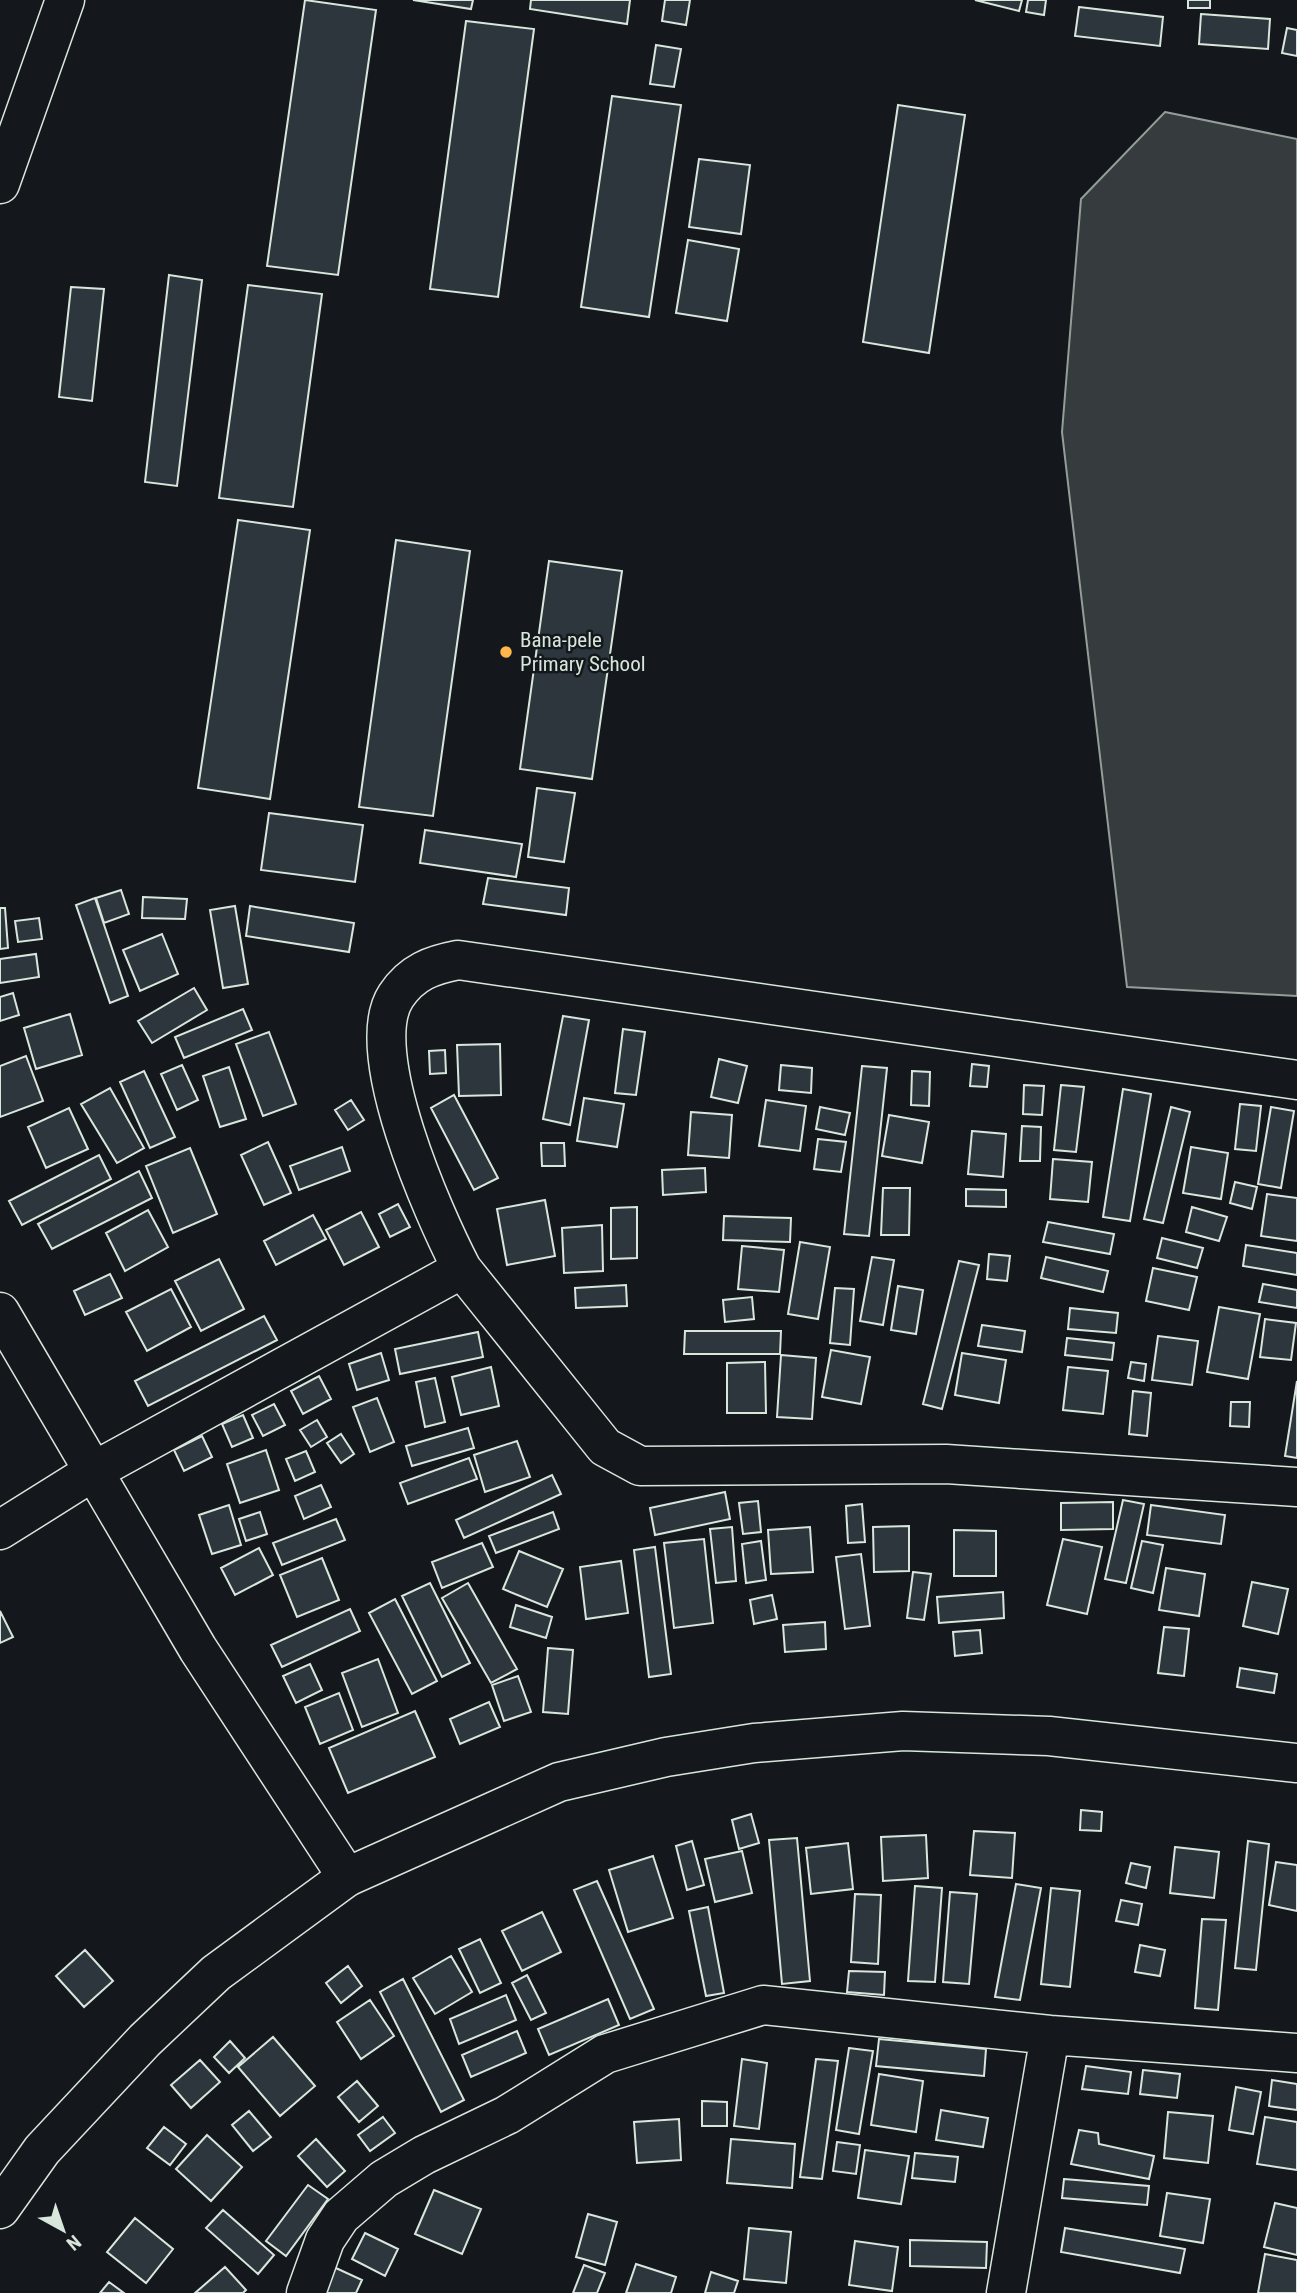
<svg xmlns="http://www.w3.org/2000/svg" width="1297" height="2293" viewBox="0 0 1297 2293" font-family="'Roboto Condensed',sans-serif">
	<rect width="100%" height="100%" fill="#14181c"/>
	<path fill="#363b3e" stroke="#939e99" stroke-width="2" d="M1165,112L1297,139V996L1127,987L1062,432L1081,199Z"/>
	<path fill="#2c363c" stroke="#d8e6dc" stroke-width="2" d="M305,0L376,10L338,275L267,266Z
		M413,0H473L471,9Z
		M531,0H630L627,24L530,9Z
		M665,0H690L686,25L662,21Z
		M975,0H1022L1019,11Z
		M1028,0H1046L1044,15L1026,12Z
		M1188,0H1210V8H1188Z
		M1079,7L1163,17L1160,46L1075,36Z
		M1201,14L1270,19L1268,49L1199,44Z
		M466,21L534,29L498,297L430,289Z
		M1287,28L1297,30V56L1282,53Z
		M656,45L681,49L674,87L650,84Z
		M612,96L681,105L649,317L581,307Z
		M898,105L965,115L929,353L863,342Z
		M699,159L750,165L741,234L689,227Z
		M688,240L739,249L727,321L676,313Z
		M169,275L202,280L177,486L145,482Z
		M248,285L322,294L293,507L219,498Z
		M71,287L104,289L92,401L59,397Z
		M238,520L310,530L270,799L198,788Z
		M396,540L470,551L433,816L359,807Z
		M549,561L622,571L592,779L520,769Z
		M537,788L575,793L564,862L528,857Z
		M269,813L363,825L355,882L261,870Z
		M425,830L522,844L516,877L420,863Z
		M488,878L569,888L566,915L483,904Z
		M121,890L129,914L104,923L96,898Z
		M143,897L187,899L185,919L142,918Z
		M95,898L128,996L110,1003L76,905Z
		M235,906L248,984L223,988L210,910Z
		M250,906L354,923L349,952L246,936Z
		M0,908H5L8,948L0,949Z
		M39,918L42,939L18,942L15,921Z
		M162,934L178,974L140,991L123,950Z
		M36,954L39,977L0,983V959Z
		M194,988L207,1010L152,1043L138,1021Z
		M13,993L19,1015L0,1021V997Z
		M243,1009L252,1030L184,1058L175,1037Z
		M70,1014L82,1055L36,1069L24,1028Z
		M563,1016L589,1020L570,1125L543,1119Z
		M623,1029L645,1032L636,1095L615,1093Z
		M269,1032L296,1104L263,1116L236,1044Z
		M500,1044L501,1095L459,1096L457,1045Z
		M445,1050L446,1073L430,1074L429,1051Z
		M26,1056L43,1101L0,1117V1066Z
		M719,1059L747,1066L738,1103L711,1097Z
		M972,1064L989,1066L987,1087L970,1086Z
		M182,1065L198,1100L177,1110L161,1074Z
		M781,1065L812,1068L811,1093L779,1090Z
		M862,1066L887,1068L869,1236L844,1234Z
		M229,1067L246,1119L220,1127L203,1076Z
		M144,1071L175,1137L150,1148L120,1082Z
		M912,1071L930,1072L929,1106L911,1105Z
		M1024,1085L1044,1086L1042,1115L1023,1114Z
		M1061,1085L1084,1087L1076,1152L1054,1150Z
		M110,1088L144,1148L117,1163L81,1104Z
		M1123,1089L1151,1094L1130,1221L1103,1217Z
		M454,1095L498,1178L474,1190L431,1108Z
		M584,1098L624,1104L617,1147L577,1141Z
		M351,1100L364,1120L348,1130L335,1110Z
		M766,1100L806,1106L800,1151L759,1146Z
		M1240,1104L1261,1106L1256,1151L1235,1149Z
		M820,1107L850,1113L845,1135L816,1129Z
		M1171,1107L1190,1112L1163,1223L1144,1219Z
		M1271,1107L1294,1111L1281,1188L1258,1184Z
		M69,1108L88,1149L46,1168L28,1127Z
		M691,1112L732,1115L729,1158L688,1155Z
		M889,1115L929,1122L922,1163L882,1156Z
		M1022,1126L1041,1127L1040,1161H1020Z
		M972,1131L1006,1134L1003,1177L968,1174Z
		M818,1139L846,1142L841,1172L814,1169Z
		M268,1142L291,1193L264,1205L241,1155Z
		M541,1143H564L565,1166H542Z
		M342,1147L350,1171L299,1190L290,1166Z
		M1191,1147L1228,1153L1221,1199L1183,1193Z
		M190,1148L217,1214L173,1233L146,1166Z
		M99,1155L111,1179L22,1225L9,1201Z
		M1053,1159L1092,1162L1088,1202L1050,1199Z
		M705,1168L706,1192L663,1195L662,1170Z
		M139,1171L152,1198L52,1249L38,1224Z
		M1235,1182L1257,1187L1252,1209L1230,1203Z
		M883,1188H910L909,1235H881Z
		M966,1189L1006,1190V1207L966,1206Z
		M1267,1194L1297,1198V1241L1261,1236Z
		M545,1200L555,1256L507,1265L497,1209Z
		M398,1204L410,1227L390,1237L379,1214Z
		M637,1207V1258L611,1259V1208Z
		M1192,1207L1227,1217L1219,1241L1186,1232Z
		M148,1210L168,1247L125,1271L106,1233Z
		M361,1212L379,1247L344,1265L326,1230Z
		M313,1215L326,1239L276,1265L264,1241Z
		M724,1216L791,1218L790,1242L723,1240Z
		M1048,1222L1114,1234L1110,1254L1043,1242Z
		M602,1225L603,1271L564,1273L562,1228Z
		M1162,1238L1203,1248L1197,1268L1157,1258Z
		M800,1242L830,1247L818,1319L788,1314Z
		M1246,1245L1297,1253V1275L1243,1266Z
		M742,1246L784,1250L779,1292L738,1289Z
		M989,1254L1010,1256L1007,1281L987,1279Z
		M872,1257L894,1260L883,1325L860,1321Z
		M1046,1257L1108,1271L1103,1292L1041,1278Z
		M219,1259L244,1309L201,1331L175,1281Z
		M959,1261L979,1265L942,1409L923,1404Z
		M1153,1268L1197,1277L1189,1310L1146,1301Z
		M110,1274L122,1298L85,1315L74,1291Z
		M1263,1284L1297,1290V1308L1259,1302Z
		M626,1285L627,1306L576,1308L575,1288Z
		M898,1286L923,1290L916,1334L891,1330Z
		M835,1288L854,1289L850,1345L830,1343Z
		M171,1289L191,1327L147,1351L126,1312Z
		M752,1297L754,1319L725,1322L723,1300Z
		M1219,1307L1260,1314L1248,1379L1207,1372Z
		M1070,1308L1118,1313L1116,1333L1068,1329Z
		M264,1316L277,1340L148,1406L135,1381Z
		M1265,1319L1296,1323L1291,1360L1260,1357Z
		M982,1325L1025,1331L1022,1352L978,1346Z
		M685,1331H781L780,1354H684Z
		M478,1332L483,1357L400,1374L395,1349Z
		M1158,1336L1198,1341L1192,1385L1152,1380Z
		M1067,1338L1114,1343L1112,1360L1065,1355Z
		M831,1350L870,1357L861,1404L822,1397Z
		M381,1353L389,1380L357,1390L349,1364Z
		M962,1353L1006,1360L999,1403L955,1395Z
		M781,1355L816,1358L812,1419L777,1417Z
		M765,1362L766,1413H727V1363Z
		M1131,1362L1146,1364L1144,1381L1128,1378Z
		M491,1367L499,1406L461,1415L452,1377Z
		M1068,1367L1108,1371L1103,1414L1063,1410Z
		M319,1376L331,1399L303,1414L291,1391Z
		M435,1378L445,1422L425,1427L416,1382Z
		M1297,1381V1458L1285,1456Z
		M1133,1391L1151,1393L1147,1436L1129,1434Z
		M377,1398L394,1442L370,1452L353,1407Z
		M1231,1402H1250L1249,1427L1230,1426Z
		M274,1404L285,1425L263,1436L252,1415Z
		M243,1415L253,1438L232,1447L222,1424Z
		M317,1420L327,1437L311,1447L300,1430Z
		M468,1428L474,1448L412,1466L406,1446Z
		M341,1434L354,1454L341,1463L327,1443Z
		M202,1436L212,1457L184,1471L174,1450Z
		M517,1441L530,1477L485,1492L474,1455Z
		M266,1450L279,1490L240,1503L227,1464Z
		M306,1451L315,1472L295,1481L286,1459Z
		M469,1458L477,1479L408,1504L400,1483Z
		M552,1475L561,1494L464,1538L456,1520Z
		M321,1485L331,1507L304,1519L295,1496Z
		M725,1492L730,1519L655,1535L650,1508Z
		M1123,1500L1144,1504L1126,1583L1105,1579Z
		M758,1501L761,1532L743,1534L739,1503Z
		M1113,1502V1529L1061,1530V1503Z
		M862,1504L865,1542L848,1543L846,1506Z
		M229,1505L241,1545L212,1554L199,1515Z
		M1151,1505L1225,1515L1221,1544L1147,1535Z
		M260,1512L267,1534L246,1541L239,1519Z
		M553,1512L559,1529L496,1553L489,1536Z
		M336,1519L345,1540L282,1565L273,1543Z
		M909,1526V1571L874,1572L873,1527Z
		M732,1527L736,1581L716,1583L710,1529Z
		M810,1527L813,1572L771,1574L768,1530Z
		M954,1530L996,1531V1576H954Z
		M704,1539L713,1623L674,1628L664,1543Z
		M1063,1539L1102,1547L1087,1614L1047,1605Z
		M761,1541L766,1580L746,1583L742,1544Z
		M1142,1541L1163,1545L1153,1593L1131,1588Z
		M482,1543L493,1567L442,1588L432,1562Z
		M655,1547L671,1674L649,1677L634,1550Z
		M259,1548L273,1575L235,1595L221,1568Z
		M519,1551L563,1569L547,1607L503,1589Z
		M861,1554L870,1626L845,1629L836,1557Z
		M322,1558L339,1600L297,1617L280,1575Z
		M621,1561L628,1613L586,1619L580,1567Z
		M1166,1568L1205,1574L1199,1616L1159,1610Z
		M913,1572L931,1574L924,1620L907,1618Z
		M1252,1582L1288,1589L1278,1634L1243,1626Z
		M430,1583L470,1663L442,1677L402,1596Z
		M468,1583L517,1669L491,1683L442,1598Z
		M1003,1592L1004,1618L939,1623L937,1597Z
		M772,1595L777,1619L754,1624L750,1600Z
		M395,1599L437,1681L412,1694L369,1613Z
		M516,1605L552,1617L546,1638L510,1627Z
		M350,1609L360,1631L282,1667L271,1645Z
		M0,1611L13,1637L0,1643Z
		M825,1622L826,1649L785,1652L783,1625Z
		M1164,1627L1189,1629L1184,1676L1158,1673Z
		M980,1630L982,1653L955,1656L953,1632Z
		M548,1648L573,1650L568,1714L543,1712Z
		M378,1659L398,1713L362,1727L342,1673Z
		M310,1664L322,1690L296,1703L283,1676Z
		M1240,1668L1277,1674L1274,1693L1237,1687Z
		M518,1676L531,1712L504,1721L492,1685Z
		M339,1693L353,1730L320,1744L305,1707Z
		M489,1702L500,1727L460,1744L450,1719Z
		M415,1711L435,1757L348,1793L329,1748Z
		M1081,1810L1102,1812L1101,1831L1080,1830Z
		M751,1814L759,1843L739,1849L732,1820Z
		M974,1831L1015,1833L1012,1878L970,1875Z
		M926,1835L928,1878L883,1881L881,1837Z
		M797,1838L810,1981L782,1984L769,1840Z
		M692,1841L704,1885L687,1890L676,1846Z
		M1248,1841L1269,1844L1256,1970L1235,1968Z
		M848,1843L853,1889L811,1894L806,1848Z
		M1175,1847L1219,1852L1214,1898L1170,1893Z
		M742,1851L752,1893L715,1902L705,1859Z
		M653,1856L673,1918L628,1932L609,1870Z
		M1276,1862L1297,1865V1911L1269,1905Z
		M1131,1863L1150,1867L1146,1888L1126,1883Z
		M597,1881L654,2009L630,2019L574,1890Z
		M1016,1884L1041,1888L1020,2000L995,1997Z
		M915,1886L942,1888L935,1982L908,1981Z
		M1051,1888L1080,1891L1070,1987L1041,1984Z
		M950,1892L977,1894L969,1984L943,1982Z
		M855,1894L881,1895L878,1964L851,1962Z
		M1121,1900L1142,1904L1138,1925L1116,1921Z
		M708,1907L724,1993L706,1996L689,1911Z
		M542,1912L561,1952L522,1971L502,1931Z
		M1202,1919L1226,1920L1218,2010L1195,2008Z
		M480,1939L501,1983L480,1993L459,1949Z
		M1140,1945L1165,1950L1160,1976L1135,1972Z
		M85,1950L113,1981L84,2007L56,1976Z
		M451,1956L472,1992L435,2014L413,1978Z
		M348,1966L362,1986L341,2003L326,1983Z
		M849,1971L885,1972L884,1995L847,1992Z
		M527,1975L546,2013L531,2020L512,1983Z
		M403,1979L464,2100L441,2112L380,1992Z
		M506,1995L516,2020L459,2044L450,2019Z
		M608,1999L619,2025L549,2055L538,2029Z
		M370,2000L394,2036L361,2059L337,2022Z
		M517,2031L526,2053L471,2077L462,2055Z
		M273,2037L315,2086L280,2116L238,2067Z
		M879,2039L986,2049L984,2076L876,2066Z
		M230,2041L245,2058L229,2073L214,2057Z
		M849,2048L873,2051L859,2134L836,2130Z
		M742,2059L767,2063L759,2129L734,2126Z
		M816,2059L838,2061L822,2179L800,2177Z
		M200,2060L220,2082L191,2108L171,2085Z
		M1086,2066L1131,2072L1128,2094L1082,2089Z
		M1143,2070L1180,2074L1177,2098L1140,2094Z
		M879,2074L923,2081L916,2132L871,2125Z
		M1272,2080L1297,2084V2110L1269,2106Z
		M357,2081L378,2106L359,2122L338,2097Z
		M1236,2087L1261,2092L1253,2134L1229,2130Z
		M702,2101L727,2102V2126H702Z
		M941,2110L988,2118L983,2147L936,2140Z
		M249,2111L271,2137L253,2151L232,2125Z
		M1168,2112L1213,2116L1208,2163L1164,2158Z
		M383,2117L395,2133L370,2151L358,2135Z
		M1265,2117L1297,2122V2170L1257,2164Z
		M679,2119L681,2160L637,2163L634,2122Z
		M164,2127L186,2144L170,2165L147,2148Z
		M1079,2130L1098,2133L1099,2144L1154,2156L1149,2179L1071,2164Z
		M207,2135L242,2167L211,2201L176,2169Z
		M316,2139L345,2171L327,2187L298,2156Z
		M731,2139L795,2144L792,2188L727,2183Z
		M837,2142L860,2145L856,2174L833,2171Z
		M865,2150L909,2156L901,2204L858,2198Z
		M915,2153L958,2157L955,2182L912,2178Z
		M1064,2179L1149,2186L1147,2205L1062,2198Z
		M308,2185L328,2199L286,2256L266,2241Z
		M434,2190L481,2209L462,2254L415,2234Z
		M1167,2193L1210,2199L1203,2243L1160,2236Z
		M1275,2203L1297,2208V2255L1264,2247Z
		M223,2210L274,2255L258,2274L206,2228Z
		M588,2214L617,2222L605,2265L576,2257Z
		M135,2218L173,2249L146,2283L107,2252Z
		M749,2228L791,2232L786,2283L744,2279Z
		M1065,2228L1185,2249L1180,2273L1061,2252Z
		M365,2233L398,2249L385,2276L352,2259Z
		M910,2240L987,2242L986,2268L910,2266Z
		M855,2241L898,2247L892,2291L849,2285Z
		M1265,2254L1297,2260V2293H1258Z
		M325,2263L362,2280L356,2293H312Z
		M636,2264L676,2277L671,2293H626Z
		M584,2265L605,2273L597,2293H573Z
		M225,2267L246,2290L243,2293H195Z
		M711,2272L738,2281L734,2293H705Z
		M109,2282L124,2293H100Z"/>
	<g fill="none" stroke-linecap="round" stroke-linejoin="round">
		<defs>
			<path id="street" d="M0,184L65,0
				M462,1269C434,1215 360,1050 396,996C412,972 432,965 458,960L1297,1080
				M0,1312L198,1649L347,1877
				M0,1530L94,1471L462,1269L605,1447L640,1466L946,1464L1297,1487
				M306,2293L325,2240L341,2216L384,2179L424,2155L507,2115L605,2054L763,2005L1050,2035L1297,2053
				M1006,2293L1050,2035"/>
			<path id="secondary" d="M0,2209L42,2150L145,2040L216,1973L347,1877L559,1782L666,1757L754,1743L903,1731L1049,1736L1297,1763"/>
		</defs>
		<use href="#street" stroke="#d8e6dc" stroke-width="41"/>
		<use href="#secondary" stroke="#d8e6dc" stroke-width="41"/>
		<use href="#street" stroke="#14181c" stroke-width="38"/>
		<use href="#secondary" stroke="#14181c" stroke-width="38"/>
	</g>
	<circle fill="#ffb74d" stroke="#14181c" stroke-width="2.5" cx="506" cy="652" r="7"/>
	<g text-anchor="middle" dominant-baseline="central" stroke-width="5" stroke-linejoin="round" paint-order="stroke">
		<g font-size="21" fill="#d8e6dc" stroke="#14181c" text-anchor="start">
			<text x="520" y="640">Bana-pele<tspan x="520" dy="24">Primary School</tspan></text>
		</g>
	</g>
	<g transform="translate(63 2230) rotate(140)" stroke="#14181c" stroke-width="5" paint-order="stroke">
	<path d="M0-5L12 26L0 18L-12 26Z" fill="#d8e6dc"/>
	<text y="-10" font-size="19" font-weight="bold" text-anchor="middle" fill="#d8e6dc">N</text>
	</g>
</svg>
